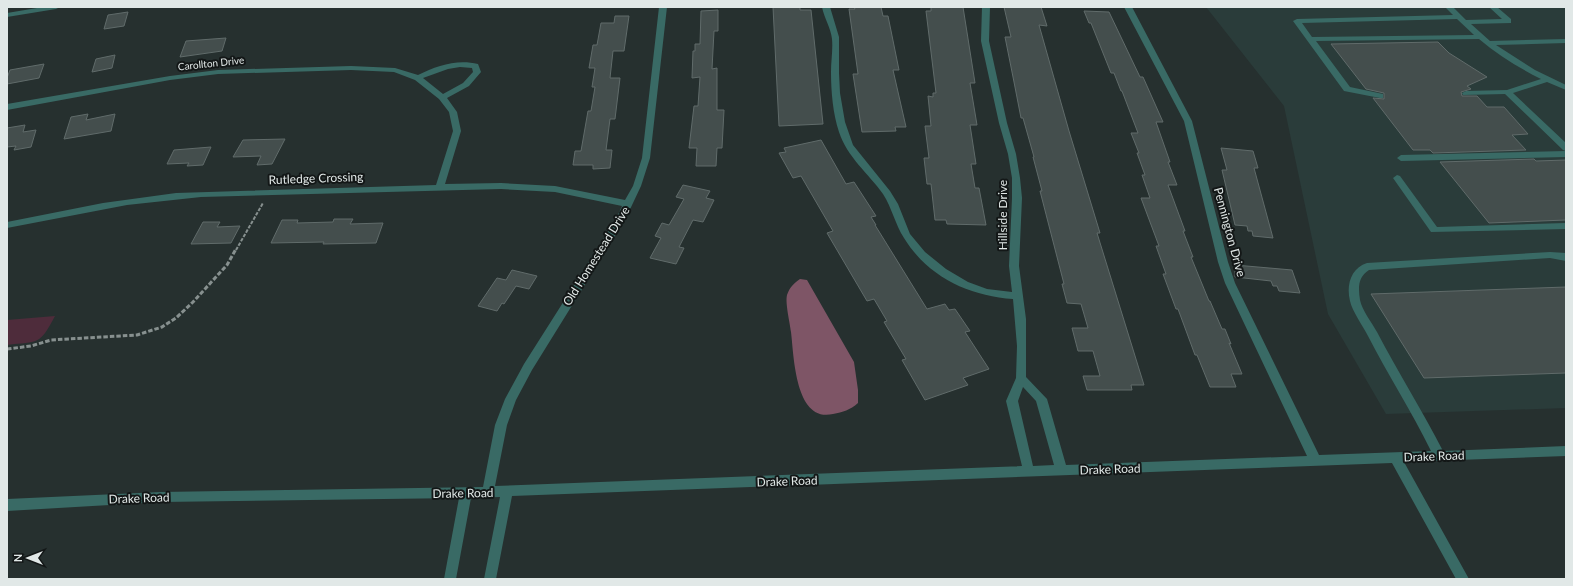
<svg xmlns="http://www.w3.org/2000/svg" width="1573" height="586" viewBox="0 0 1573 586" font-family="Lato,sans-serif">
	<rect width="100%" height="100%" fill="#26302f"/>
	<path fill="#2a3c3a" d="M1206,7H1566V408L1386,414L1328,314L1284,106Z"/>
	<path fill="#4e2c3b" d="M55,316C39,346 39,341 7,345V320Z"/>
	<path fill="#7e5566" d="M800,279L807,280L854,362L858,390V403C850,410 843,412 833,414C795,423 794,356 791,332C790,323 785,303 787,295C790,287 793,284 800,279Z"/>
	<path fill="#444e4d" stroke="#606b6a" d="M773,7H800V10H811L823,124L779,126Z
		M854,7H881L883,16H888L899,70H893L906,127H895L896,131L862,132L853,74H858L849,9H855Z
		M931,7H963L975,83H970L977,125H970L976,164H971L975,188H979L986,225L947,224L946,220H935L931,184H927L924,158H929L925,126H931L928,96L933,97V93H936L926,11H931Z
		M1004,7H1041L1047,26L1039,25L1069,131L1100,233H1097L1144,385H1131L1132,390H1087L1083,376H1100L1093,351H1078L1072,328H1088L1081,304L1067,303L1062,284H1064L1040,191H1042L1033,157H1034L1023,118H1021L1014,82L1005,37H1011Z
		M718,10V31H714L712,69L717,68V110H724L722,148H717L716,166H696L697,148H689L694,106H698L700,77L692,78L693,51H695V44H700L701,11Z
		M1084,11L1109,12L1140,77H1143L1163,122H1156L1170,162H1168L1177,185H1168L1185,231H1183L1193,257H1191L1209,301H1210L1222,329H1225L1231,344L1229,343L1242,374H1231L1236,387H1210L1197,355H1195L1178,309H1176L1163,274H1166L1156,246H1159L1141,198H1150L1142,175H1145L1137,153H1139L1131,133H1138L1122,91H1121L1114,73H1111L1091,23H1089Z
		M128,12L124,26L104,29L108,15Z
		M615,16H629L624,51H613L610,78H620L615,119H610L606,150H612L610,168L593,169V165H573L575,151H581L588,111H591L595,87H592L595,68H589L593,45H597L601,23H614Z
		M226,38L222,51L180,57L186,41Z
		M1438,42L1449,53L1487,77L1467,86L1471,89L1461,92L1462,96H1477L1487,107H1504L1528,134L1512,135L1526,150L1433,153L1430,150H1413L1373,98L1384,99V93L1366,89L1331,44Z
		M115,55L112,68L92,72L96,59Z
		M44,64L39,78L7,84V78L10,70Z
		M88,114L86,120L115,114L111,131L64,139L71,117Z
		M25,125L23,132L36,130L31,147L14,150L16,146L7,147V128Z
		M285,139L272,164L257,165L261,156L233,157L243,140Z
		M821,140L846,184L854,182L876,216L871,217L876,225H875L927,309L945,304L949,310L955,309L970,331L965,332L989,369L963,378L968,385L925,400L902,360L906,359L884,322L887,321L874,299L867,301L827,233L833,231L801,176L793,178L779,153L786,152L784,148Z
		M211,147L203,165L187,166L189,163L167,164L174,150Z
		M1221,148L1253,151L1258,168H1254L1273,238L1253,236L1252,231H1248L1247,226L1235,225L1222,170H1227Z
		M1534,159L1536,161L1566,160V220L1489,223L1440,162Z
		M683,185L710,191L706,198L714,200L703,222L693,220L679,247L684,248L676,264L650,258L661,238L655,236L662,223L669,225L684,199L676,197Z
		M334,219H353L350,224L383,223L376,243L323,244L324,242L271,243L282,220H298L297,223L333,222Z
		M203,222H220L217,227L240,226L231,243L191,244Z
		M1235,265L1292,270L1300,293L1279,291L1277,286H1273L1271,281L1235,277Z
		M512,270L537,276L529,289L516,286L504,304L502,303L497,311L478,306L497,278L506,280Z
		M1566,287V373L1424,378L1371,294Z"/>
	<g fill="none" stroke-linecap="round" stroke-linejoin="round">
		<path stroke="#87908f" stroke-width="2" stroke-dasharray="3.5 1.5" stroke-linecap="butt" d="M236,250L263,203"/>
		<path stroke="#87908f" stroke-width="3" stroke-dasharray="4.5 2" stroke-linecap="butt" d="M7,349L31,346L51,340L137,335L162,327L176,318L193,302L227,265L236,249"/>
		<path fill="#396a65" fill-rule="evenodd" d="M43,7H60L56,9L7,17V13Z
			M659,7H667L650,158L641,186L625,220L532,370L516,400L507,425L495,486L1022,466L1006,401L1016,378L1017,346L1013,299C969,296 928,277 904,238C895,224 892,208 883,194C869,174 847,157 839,132C833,114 831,92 831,72C831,61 833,50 832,39C831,28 824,18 822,7H830L839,37V73L840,93L845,122L853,145L890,191L898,204L910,234L925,252L946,269L968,282L987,289L1012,292L1009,266L1012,198V178L1008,154L999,123L981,41L982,7H990L989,41L1007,123L1016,154L1020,178L1022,198L1019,266L1026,319V377L1047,399L1066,465L1307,456L1225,283L1218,262L1184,121L1124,7H1132L1192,121L1228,262L1235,283L1319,455L1431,451C1412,412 1388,375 1368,336C1363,326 1352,311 1350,301C1346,285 1351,268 1367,263L1550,252L1566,253V261L1550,258L1369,270C1358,277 1358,287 1360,300C1362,310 1372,323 1377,332C1398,372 1422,410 1443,451L1566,446V456L1404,462L1469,579H1456L1392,463L512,496L496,579H484L500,497L471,498L456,579H444L459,498L161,502L7,511V499L161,492L483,487L495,425L505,399L524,364L616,219L622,206L555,192L501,189L201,197L127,205L7,228V222L103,203L176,193L436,185L453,131L449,112L439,99L415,80L394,72L351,70L218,74L170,80L7,110V104L170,76L218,70L351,66L395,68L418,75C437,66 456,59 478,64L481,72L469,86L447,98L457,112L461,131L445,184L501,183L555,186L625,200L633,186L642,158ZM460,67L472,68L473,72L463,83L443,94L423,78L448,69ZM1023,387L1036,401L1054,465L1033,466L1018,401Z
			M1445,7H1453L1466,20L1502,19L1489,7H1497L1511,19V23L1471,24L1490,41L1566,39V43L1496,45L1535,70L1566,85V90L1547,82L1513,93L1566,143V151L1563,150L1505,94L1463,95L1462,93L1466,91L1507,90L1541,79C1519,68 1498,55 1479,39L1316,41L1350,87L1383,94V98H1380L1344,91L1293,21L1297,19L1453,15ZM1457,19L1474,35L1312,37L1302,23Z
			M1566,151V157L1401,161L1397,158L1401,155Z
			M1397,175L1400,176L1437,227L1566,223V229L1431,232L1393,178Z"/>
	</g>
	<g text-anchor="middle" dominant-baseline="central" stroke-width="4" stroke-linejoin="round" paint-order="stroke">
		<g font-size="10" fill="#e1e8e7" stroke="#131717">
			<text transform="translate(211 63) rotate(-6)">Carollton Drive</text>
		</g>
		<g font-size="12" fill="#e1e8e7" stroke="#131717">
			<text transform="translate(316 178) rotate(-2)">Rutledge Crossing</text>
			<text transform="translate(1002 215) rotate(-90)">Hillside Drive</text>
			<text transform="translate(1230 232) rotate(75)">Pennington Drive</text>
			<text transform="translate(596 256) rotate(-58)">Old Homestead Drive</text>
			<text transform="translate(1434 456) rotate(-2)">Drake Road</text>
			<text transform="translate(1110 469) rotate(-2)">Drake Road</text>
			<text transform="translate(787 481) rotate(-2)">Drake Road</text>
			<text transform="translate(463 493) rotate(-1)">Drake Road</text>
			<text transform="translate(139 498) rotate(-2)">Drake Road</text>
		</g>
	</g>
	<rect width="1573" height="586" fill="none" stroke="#e1e8e7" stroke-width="16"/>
	<g transform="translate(28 558) rotate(270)" stroke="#131717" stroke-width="3" paint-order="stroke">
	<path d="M0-3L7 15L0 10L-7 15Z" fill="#e1e8e7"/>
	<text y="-6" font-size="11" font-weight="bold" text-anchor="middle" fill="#e1e8e7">N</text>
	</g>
</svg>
